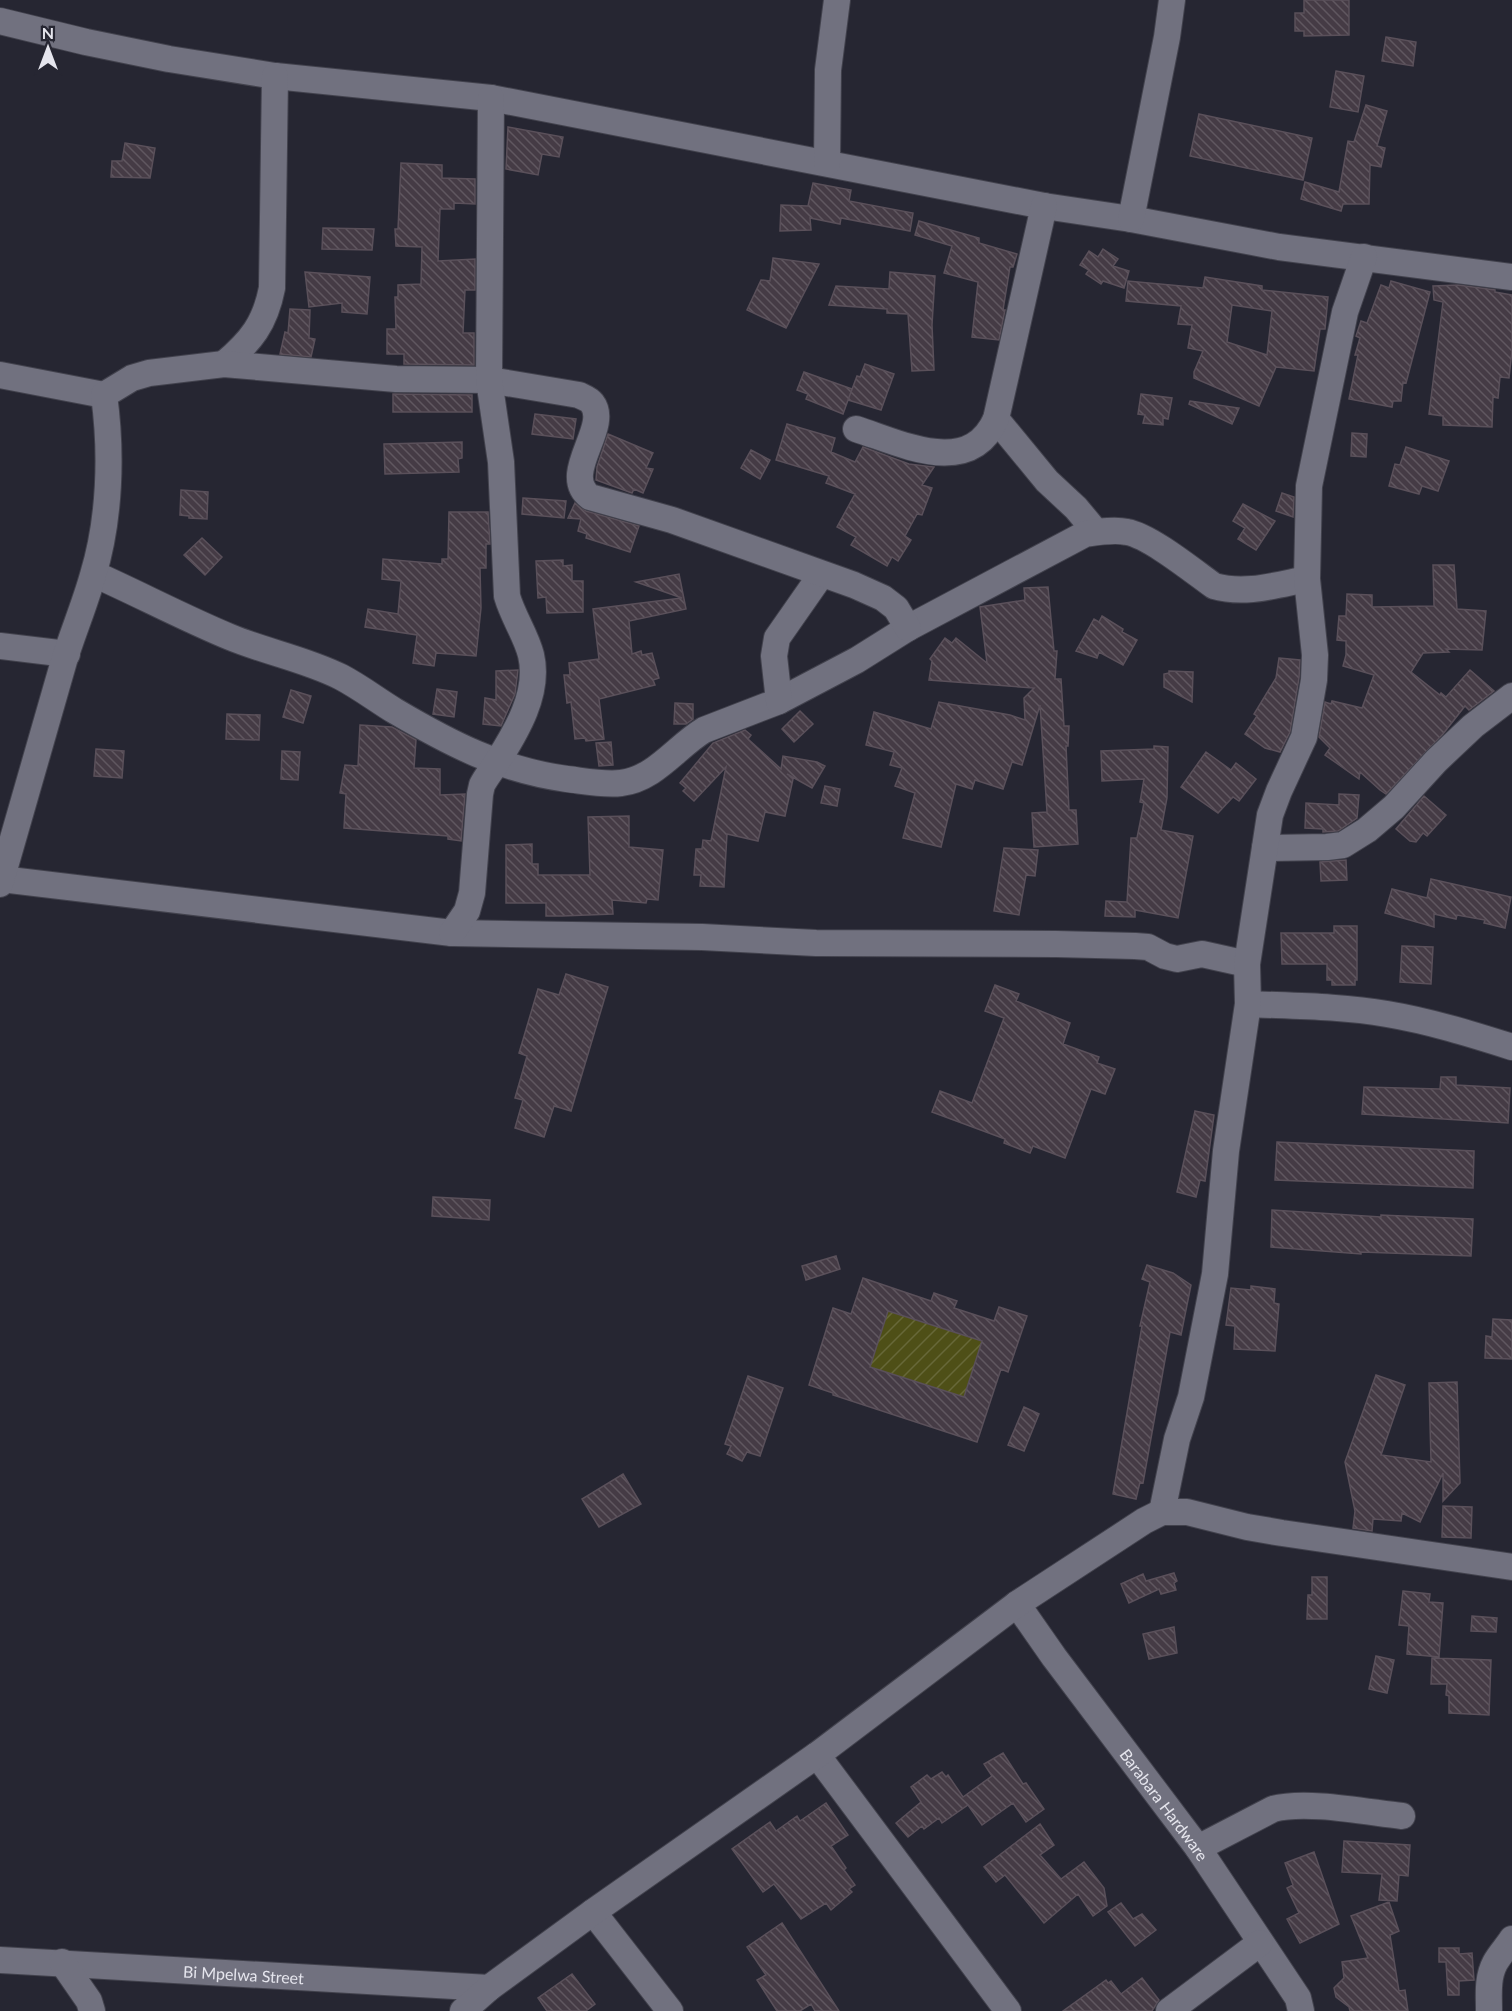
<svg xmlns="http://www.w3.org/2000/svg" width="1512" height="2011" viewBox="0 0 1512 2011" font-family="Lato,sans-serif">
	<defs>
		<pattern id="garden-furrows" width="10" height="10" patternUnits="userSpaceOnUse" patternTransform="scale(1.5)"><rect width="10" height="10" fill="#4e4f17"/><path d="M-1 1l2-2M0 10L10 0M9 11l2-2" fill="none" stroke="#676839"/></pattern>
		<pattern id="building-back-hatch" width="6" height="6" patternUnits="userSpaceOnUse" patternTransform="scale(1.5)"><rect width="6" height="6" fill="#453b45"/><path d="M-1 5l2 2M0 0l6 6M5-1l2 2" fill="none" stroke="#605760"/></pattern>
	</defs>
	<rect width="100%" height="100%" fill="#262632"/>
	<path fill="url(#garden-furrows)" d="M888,1311L982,1341L964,1397L870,1367Z"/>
	<path fill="url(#building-back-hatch)" stroke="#5a505a" stroke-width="1.5" fill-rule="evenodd" d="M1304,0H1349V35L1304,36V31H1295V13H1304Z
		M1386,37L1416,42L1413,66L1382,61Z
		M1336,71L1364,76L1358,112L1330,107Z
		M1366,105L1387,111L1377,146L1385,148L1381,167L1370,165L1369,204H1343L1341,211L1301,199L1305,182L1339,192L1348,141L1354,142Z
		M1199,114L1312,138L1303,180L1190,156Z
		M508,127L563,137L559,157L542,154L538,175L506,169Z
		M125,143L155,148L150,178L111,177L112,161H122Z
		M401,163L442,165V178L475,179V204L454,203V209H440L438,261L475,259V290H465L463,333H474V365L404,364V354H387V329H396L395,297H398V285L421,284L422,247L396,246L395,229H398Z
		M813,183L851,190L849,201L913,213L910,231L841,218L840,224L810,218L811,230L780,231L781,205L808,206Z
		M919,221L979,238V243L1017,254L1013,267H1010L1003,310H1005L999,340L972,337L978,282L944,273L952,246L915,235Z
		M323,228L374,229L372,250L322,249Z
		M1103,249L1118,259L1113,266L1129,271L1124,288L1103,281L1101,284L1086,274L1089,270L1080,265L1089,251L1098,257Z
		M773,258L819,264L786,328L747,310L761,280L770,281Z
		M305,272L370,277L367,314L342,312V303L309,307Z
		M890,272L935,276L932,325L934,370L912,371L908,314L887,313V309L829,305L836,286L889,289Z
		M1205,277L1262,286V290L1328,297L1325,329H1320L1314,371L1276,367L1259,406L1194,378V372L1203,351L1188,348L1192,325L1178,324L1181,306L1126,301L1128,281L1203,288ZM1232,305L1272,311L1267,355L1227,342Z
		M1391,281L1430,292L1406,383L1403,382L1401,401H1393L1392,407L1349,399L1358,355H1355L1360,338L1356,336L1361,321L1367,323L1381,285L1389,288Z
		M1458,285L1495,290V292L1512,295V351L1509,378L1500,377L1498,398L1493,397L1492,427L1443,425V416L1429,414L1443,302L1434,300L1433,286Z
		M290,309L310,310L309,338L315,339L311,357L280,354L285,332L288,333Z
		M865,364L894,374L881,410L848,400L857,376L860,377Z
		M804,372L852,389L843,414L806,399L808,394L797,390Z
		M393,394L472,395V412H393Z
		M1141,394L1172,398L1168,419L1163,418V425L1143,423L1145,415L1138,414Z
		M1190,401L1239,408L1232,424L1189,404Z
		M535,414L576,419L573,439L532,434Z
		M787,424L835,438L831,452L855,462L863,447L909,464L934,467L922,485L932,488L922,515L917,514L905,536L911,540L898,561L892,557L887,566L851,545L856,537L837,527L855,494L826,483L829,476L776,460Z
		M1352,433L1367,434L1366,457L1351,456Z
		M608,434L653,453L646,468L653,469L643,493L634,489L632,493L596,480L597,467Z
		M462,442V458L458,459L459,472L385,474L384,444Z
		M1406,447L1449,461L1438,491L1422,486L1419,494L1389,486L1395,464L1400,465Z
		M751,450L770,460L760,479L741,468Z
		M181,490L208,492L207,519L189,518V516L180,515Z
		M1282,493L1294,497L1293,517L1276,511Z
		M523,498L566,501L564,518L522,514Z
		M575,503L586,511L639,526L630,552L586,538L587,534L578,531L581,519L568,518Z
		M1243,504L1275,521L1256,550L1238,539L1245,528L1233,521Z
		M449,512H488L490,544H486V568H480L481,608L476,656L436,653L434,666L413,663L417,635L365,627L368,609L398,614L401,581L382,579L383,559L442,564V559H448Z
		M202,538L222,557L205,575L184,555Z
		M563,560V566L572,565V581H583V612L547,613L546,597L538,598L536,561Z
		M1433,565H1454L1457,609L1486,611L1482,650L1446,649L1449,652L1423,653L1411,672L1440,695L1441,693L1446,697L1470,670L1494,691L1469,710L1465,706L1443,734L1386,794L1380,790L1360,772L1359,779L1325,755L1330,748L1319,737L1325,702L1331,704L1332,701L1362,708L1374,675L1343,666L1346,655V641L1337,640L1339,616H1346L1347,594L1372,595V607L1434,606Z
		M679,574L686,609L629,621L632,654L641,651L642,655L652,653L659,678L653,680L655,685L599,699L604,739L586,741L585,738L575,739L571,702L567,703L564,675H570L569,663L599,659L593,609L682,598L636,582Z
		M1048,587L1054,651H1057L1055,679H1061L1064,726H1069L1068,746H1066L1069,810H1076L1078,844L1034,847L1032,813L1047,812L1040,705L1022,765L1012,762L1003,789L975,780L972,789L956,784L941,847L903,838L915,793L895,786L902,768L890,765L894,752L866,745L874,712L931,729L939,702L1010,715L1025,720L1024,698L1034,688L929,680L932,661L930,659L945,638L952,643L956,638L987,663L980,607L1025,600L1024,588Z
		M1102,616L1123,629L1122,632L1137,640L1123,665L1099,652L1097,658L1076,651L1094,619L1099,622Z
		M1279,658L1300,660L1299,678L1290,732L1280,752L1265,748L1245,734L1257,716L1254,714L1276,678Z
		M518,670L515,694L501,726L483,724L485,698L496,700V671Z
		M1169,671L1193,672L1192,702L1164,687V674L1169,673Z
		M437,689L457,692L454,717L433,714Z
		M291,690L311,696L303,723L283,717Z
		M675,703L693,704V719L686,724H674Z
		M800,711L813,724L794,742L782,729Z
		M227,714L260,715L259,740L226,739Z
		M360,725L392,727L416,740L414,768L440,769V795L465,794L461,841L448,839V836L344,828L346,794L340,793L345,765L358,766Z
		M745,730L751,735L748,739L781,769L783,756L817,762L825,766L812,788L787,774L793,779L785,816L765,812L758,841L727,834L724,887L700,886L701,875H694L696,849H702L703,840L711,841L726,767L694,801L683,791L686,788L680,783L713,743Z
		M611,742L613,765L599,766L596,743Z
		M1154,746L1168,747L1167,798L1161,830L1193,836L1178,918L1135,910V917L1105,916L1106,901L1127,902L1131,838H1137L1144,803L1140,802L1144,779L1102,781L1101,751L1154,749Z
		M96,749L124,751L122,778L94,776Z
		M282,751L300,752L298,780L281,779Z
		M1206,752L1231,770L1236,763L1256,779L1239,801L1233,797L1218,813L1181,787Z
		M825,786L840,789L837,806L821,803Z
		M1339,794L1359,795L1357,818L1338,831L1323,832V829L1305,828L1306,803L1339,805Z
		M1424,796L1446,815L1427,836L1423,833L1416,842L1410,841L1396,829Z
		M629,816V847L663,850L658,900L647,899L646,903L612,900L613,914L562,916H546V903H506V845L532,844V864H538V875H590L588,817Z
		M1004,848L1038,850L1035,876L1026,875L1019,915L994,911Z
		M1346,860L1347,880L1321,881L1320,862Z
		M1431,879L1511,897L1505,928L1484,923L1485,920L1457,915L1456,919L1434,914V927L1385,913L1392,889L1427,898Z
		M1334,926H1357V980H1355V985H1332V980H1327V964H1282L1281,933H1334Z
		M1402,946L1433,947L1431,984L1400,982Z
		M566,974L608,987L571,1111L554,1106L544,1137L515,1128L523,1100L515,1098L527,1056L519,1053L538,989L559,995Z
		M995,985L1019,994L1016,1001L1070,1023L1063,1044L1099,1057L1097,1063L1115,1069L1105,1094L1091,1089L1065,1158L1033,1146L1030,1153L1004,1143L1005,1139L932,1112L940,1091L972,1103L1004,1018L985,1011Z
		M1441,1077H1456V1085L1510,1088L1508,1123L1362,1114L1364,1087L1440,1089Z
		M1195,1111L1214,1115L1205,1181L1200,1180L1196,1197L1177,1192Z
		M1277,1142L1474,1151L1473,1188L1275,1180Z
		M433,1197L490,1200L489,1220L432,1216Z
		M1272,1210L1381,1217V1215L1473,1219L1471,1256L1361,1252V1254L1271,1247Z
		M836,1256L840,1269L806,1280L802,1266Z
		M1147,1265L1173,1273L1191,1285L1181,1335L1170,1332L1143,1483L1140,1482L1136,1499L1113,1494L1142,1326H1140L1150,1282L1142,1279Z
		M863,1278L931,1301L934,1293L957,1301L954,1308L994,1321L999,1307L1027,1316L1008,1372L1001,1369L977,1442L833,1395V1393L809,1385L833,1308L851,1314ZM888,1311L982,1341L964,1397L870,1367Z
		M1251,1286L1275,1289L1274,1303L1279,1304L1275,1351L1234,1349L1235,1326L1226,1325L1231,1288L1251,1290Z
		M1493,1319L1512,1320V1359L1485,1358L1486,1336L1492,1337Z
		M1376,1375L1405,1385L1381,1455L1431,1462L1429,1383L1457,1382L1460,1483L1443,1501V1473L1420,1522L1402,1513L1401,1521L1373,1519L1372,1531L1353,1528L1355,1511L1345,1462Z
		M748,1376L783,1388L760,1456L747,1452L742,1461L727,1454L731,1446L725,1444Z
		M1024,1407L1039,1414L1024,1451L1008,1445Z
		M623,1474L641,1504L599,1527L582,1499Z
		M1443,1506L1472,1507L1471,1538L1442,1537Z
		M1174,1573L1177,1581L1174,1583L1176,1590L1161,1594L1159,1589L1129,1603L1121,1584L1143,1574L1146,1581Z
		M1312,1577H1327V1619H1307L1308,1595H1312Z
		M1403,1591L1430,1594L1429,1602L1443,1603L1439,1657L1407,1654L1409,1626L1399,1625Z
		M1472,1616L1497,1618L1496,1632L1471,1631Z
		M1174,1627L1177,1653L1149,1659L1143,1634Z
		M1376,1656L1394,1660L1387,1693L1369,1689Z
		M1432,1658L1491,1660L1489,1715L1449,1713V1696L1446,1695L1447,1684H1431Z
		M1003,1753L1023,1784L1026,1783L1044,1809L1026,1822L1013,1803L982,1825L968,1805L942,1823L939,1818L924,1829L922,1826L908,1837L896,1823L921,1802L911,1787L927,1775L931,1779L942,1772L946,1777L948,1775L963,1797L992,1776L984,1764Z
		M826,1803L848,1835L831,1846L846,1868L844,1870L855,1885L849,1889L852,1892L831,1910L826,1903L801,1919L774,1884L763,1892L732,1849L770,1822L776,1831L797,1816L800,1821Z
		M1040,1824L1054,1845L1040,1855L1061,1879L1084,1862L1104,1888L1107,1906L1093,1916L1078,1894L1044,1923L1005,1875L996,1882L984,1867Z
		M1344,1841L1410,1845L1408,1876L1399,1875L1397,1901L1379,1900L1382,1874L1342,1872Z
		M1314,1852L1339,1924L1300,1943L1287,1919L1299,1913L1287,1888L1293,1885L1285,1863Z
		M1389,1902L1399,1931L1390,1935L1399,1991L1405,1990L1408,2011H1350L1349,2007L1336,1997L1334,1988L1344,1978L1342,1962L1368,1958L1351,1916Z
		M1121,1903L1133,1919L1142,1914L1156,1930L1135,1946L1108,1912Z
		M782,1923L795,1943L839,2011H815L811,2004L800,2011H777L757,1980L766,1975L747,1947Z
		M1439,1948H1459V1954L1472,1953L1474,1980L1459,1981V1995H1448L1446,1962H1439Z
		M572,1974L595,2004L586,2011H547L538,1998Z
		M1142,1978L1159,2000L1152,2011H1063L1106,1980L1108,1983L1111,1981L1121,1994Z"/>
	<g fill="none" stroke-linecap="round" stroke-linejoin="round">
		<defs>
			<g id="minor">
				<path d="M0,21L86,42L169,59L275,76L491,98L1044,206L1131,219L1279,247L1512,277"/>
				<path d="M827,163L828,70L837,0"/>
				<path d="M1131,219L1167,37L1172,0"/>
				<path d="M224,364C251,341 265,324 272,288L275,76"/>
				<path d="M0,375L104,395"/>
				<path d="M996,419L1047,481L1076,508L1096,532"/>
				<path d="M856,429C901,443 969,479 996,419L1044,206"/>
				<path d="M94,574C139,594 184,618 230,637C266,652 305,659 341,677C360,687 377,700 395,711C451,744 501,770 567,779C584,781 603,785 621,783C655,779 676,747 704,730L779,701L857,660L908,628L1085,534C1098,532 1114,529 1127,532C1150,536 1193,571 1214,586C1245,595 1276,585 1307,579"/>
				<path d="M0,646L67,654"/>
				<path d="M779,701L774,656L777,638L821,575"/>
				<path d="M1265,848L1327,847L1343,845L1367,830L1394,807L1436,761L1473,726L1512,696"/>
				<path d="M1,879L452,933L702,937L816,943L1056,944L1135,946L1148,947L1165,956L1177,959L1202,954L1247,964"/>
				<path d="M0,884C21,809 43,735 64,661C73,632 85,604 93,575C110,519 112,453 104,395L132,378L149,373L224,364L396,379L489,380L579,395C583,397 589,399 592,403C611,427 559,474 590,497L672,520L854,585L883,598L896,608L908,628"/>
				<path d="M452,933L467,911L472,893L480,794L482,785C486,777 492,770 497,762C516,732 540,693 531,655C526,635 513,617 507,596L501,462L489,380L491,98"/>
				<path d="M1248,1004C1294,1006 1341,1006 1387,1014C1429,1021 1471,1034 1512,1047"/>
				<path d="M1162,1512L1177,1439L1191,1397L1215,1274L1226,1151L1248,1004L1247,964L1270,815L1279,791L1304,737L1314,680L1315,655L1307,579L1309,486L1345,312L1364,257"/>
				<path id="s1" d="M1017,1604L1054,1657L1198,1848L1298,1998L1301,2011"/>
				<path d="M817,1755L1008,2011"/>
				<path d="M1198,1848L1273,1809C1306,1800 1366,1812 1402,1816"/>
				<path d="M593,1912L670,2011"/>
				<path id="s2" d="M0,1960L489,1988"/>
				<path d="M62,1962L89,2001L92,2011"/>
				<path d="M463,2011L489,1988L593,1912L817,1755L1017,1604L1144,1521L1162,1512H1187L1247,1527L1282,1533L1512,1567"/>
				<path d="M1169,2011L1260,1943"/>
				<path d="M1489,2011C1489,1995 1487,1978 1495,1963C1500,1954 1507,1947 1512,1939"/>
			</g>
		</defs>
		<use href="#minor" stroke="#42424d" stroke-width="28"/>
		<use href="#minor" stroke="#71717f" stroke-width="26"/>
	</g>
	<g text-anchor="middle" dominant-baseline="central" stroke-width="4.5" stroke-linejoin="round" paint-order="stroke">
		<g font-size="16" fill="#e5e5ed" stroke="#262632">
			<text stroke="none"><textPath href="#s1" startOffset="249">Barabara Hardware</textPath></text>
			<text stroke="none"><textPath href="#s2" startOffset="244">Bi Mpelwa Street</textPath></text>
		</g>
	</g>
	<g transform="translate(48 48)" stroke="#262632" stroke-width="4.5" paint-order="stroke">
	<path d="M0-4.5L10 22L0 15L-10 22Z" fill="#e5e5ed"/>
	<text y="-9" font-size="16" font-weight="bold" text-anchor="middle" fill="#e5e5ed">N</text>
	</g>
</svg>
